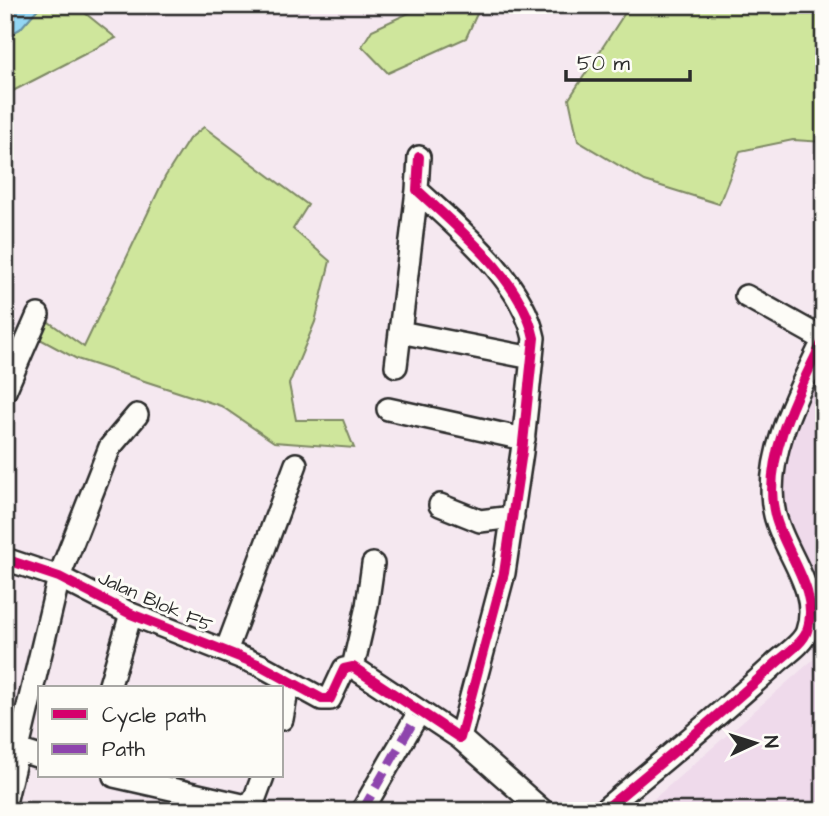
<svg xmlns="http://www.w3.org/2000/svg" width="829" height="816" viewBox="0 0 829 816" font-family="'Architects Daughter',sans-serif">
	<rect width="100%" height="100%" fill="#f5e8f0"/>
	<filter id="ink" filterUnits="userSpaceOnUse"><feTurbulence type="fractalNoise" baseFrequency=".0143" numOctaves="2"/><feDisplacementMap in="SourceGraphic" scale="14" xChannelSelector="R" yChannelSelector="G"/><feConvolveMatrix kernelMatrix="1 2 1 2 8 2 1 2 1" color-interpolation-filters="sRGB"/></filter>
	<g filter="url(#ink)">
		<path fill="#efdaeb" d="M812,376L824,382V609L779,504L778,471Z
			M824,644V811H640L815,658Z"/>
		<path fill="#cfe69c" stroke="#7d8864" stroke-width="2" d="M41,5H75L116,38L5,95V37L20,29Z
			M426,5H481L466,38L388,73L362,46L372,30Z
			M630,5H824V142L793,140L740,151L719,204L645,181L578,141L569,99Z
			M204,127L308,205L293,229L330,261L315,322L289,384L296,420H343L354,448L274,442L221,406L77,359L25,331L46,320L84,347L165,177L189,139Z"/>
		<path fill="#93d6f4" stroke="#6992a4" stroke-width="2" d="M5,5H41L20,29L5,37Z"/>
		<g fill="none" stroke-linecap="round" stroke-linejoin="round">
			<defs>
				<path id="minor" d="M746,296L823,339
					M400,332L532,358
					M396,366L417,190
					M5,391L38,315
					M388,409L524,439
					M440,505L480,521L513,517
					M5,559L59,577L131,614L260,665L322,699H330L344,669L353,667L460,738L504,573L522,452L534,338C522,280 459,229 417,190L419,157
					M226,651L296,464
					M353,667L367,606L373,564
					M109,688L131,614
					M282,719L289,681
					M460,738L543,811
					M18,750L40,757
					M114,776L251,807
					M5,803L59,577L110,447L137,415
					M250,811L263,776
					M362,811L419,712
					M603,811C660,763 719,716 774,665C783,656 803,644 807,631C821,590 784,553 775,515C761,459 800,388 824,339"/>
			</defs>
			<use href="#minor" stroke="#2b2b2b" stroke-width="26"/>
			<use href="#minor" stroke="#fdfcf7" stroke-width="21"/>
			<path stroke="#8e44ad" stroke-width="9" stroke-dasharray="18 9" stroke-linecap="butt" d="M362,811L419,712"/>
			<defs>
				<path id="cycleway" d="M5,559L59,577L131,614L260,665L322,699H330L344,669L353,667L460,738L504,573L522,452L534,338C522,280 459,229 417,190L419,157
					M603,811C660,763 719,716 774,665C783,656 803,644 807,631C821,590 784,553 775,515C761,459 800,388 824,339"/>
			</defs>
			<use href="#cycleway" stroke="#fdfcf7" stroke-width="15"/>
			<use href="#cycleway" stroke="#d6006c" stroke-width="10"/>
		</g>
	</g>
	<g text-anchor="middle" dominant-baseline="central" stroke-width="6" stroke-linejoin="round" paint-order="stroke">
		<g font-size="19" fill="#2b2b2b" stroke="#fdfcf7">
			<text transform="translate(155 602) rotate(24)">Jalan Blok F5</text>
		</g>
	</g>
	<rect width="829" height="816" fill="none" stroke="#fdfcf7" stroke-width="28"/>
	<rect x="14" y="14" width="801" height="788" fill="none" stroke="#2b2b2b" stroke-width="2.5" filter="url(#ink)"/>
	<rect x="38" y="686" width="245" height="91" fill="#fdfcf7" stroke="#a9a8a5" stroke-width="2"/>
	<rect x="52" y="709" width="35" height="10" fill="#d6006c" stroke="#a9a8a5" stroke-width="2"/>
	<text x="102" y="722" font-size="21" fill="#2b2b2b">Cycle path</text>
	<rect x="52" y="744" width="35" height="10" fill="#8e44ad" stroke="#a9a8a5" stroke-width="2"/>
	<text x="102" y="756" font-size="21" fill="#2b2b2b">Path</text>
	<g transform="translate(755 743) rotate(86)" stroke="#fdfcf7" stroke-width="5" paint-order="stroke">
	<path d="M0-5L12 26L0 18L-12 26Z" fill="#2b2b2b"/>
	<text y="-10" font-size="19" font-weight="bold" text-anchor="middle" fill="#2b2b2b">N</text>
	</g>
	<path d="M566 70v10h124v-10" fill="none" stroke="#2b2b2b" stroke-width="3.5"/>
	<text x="577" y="70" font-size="21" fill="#2b2b2b" stroke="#fdfcf7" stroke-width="5" paint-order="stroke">50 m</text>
</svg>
